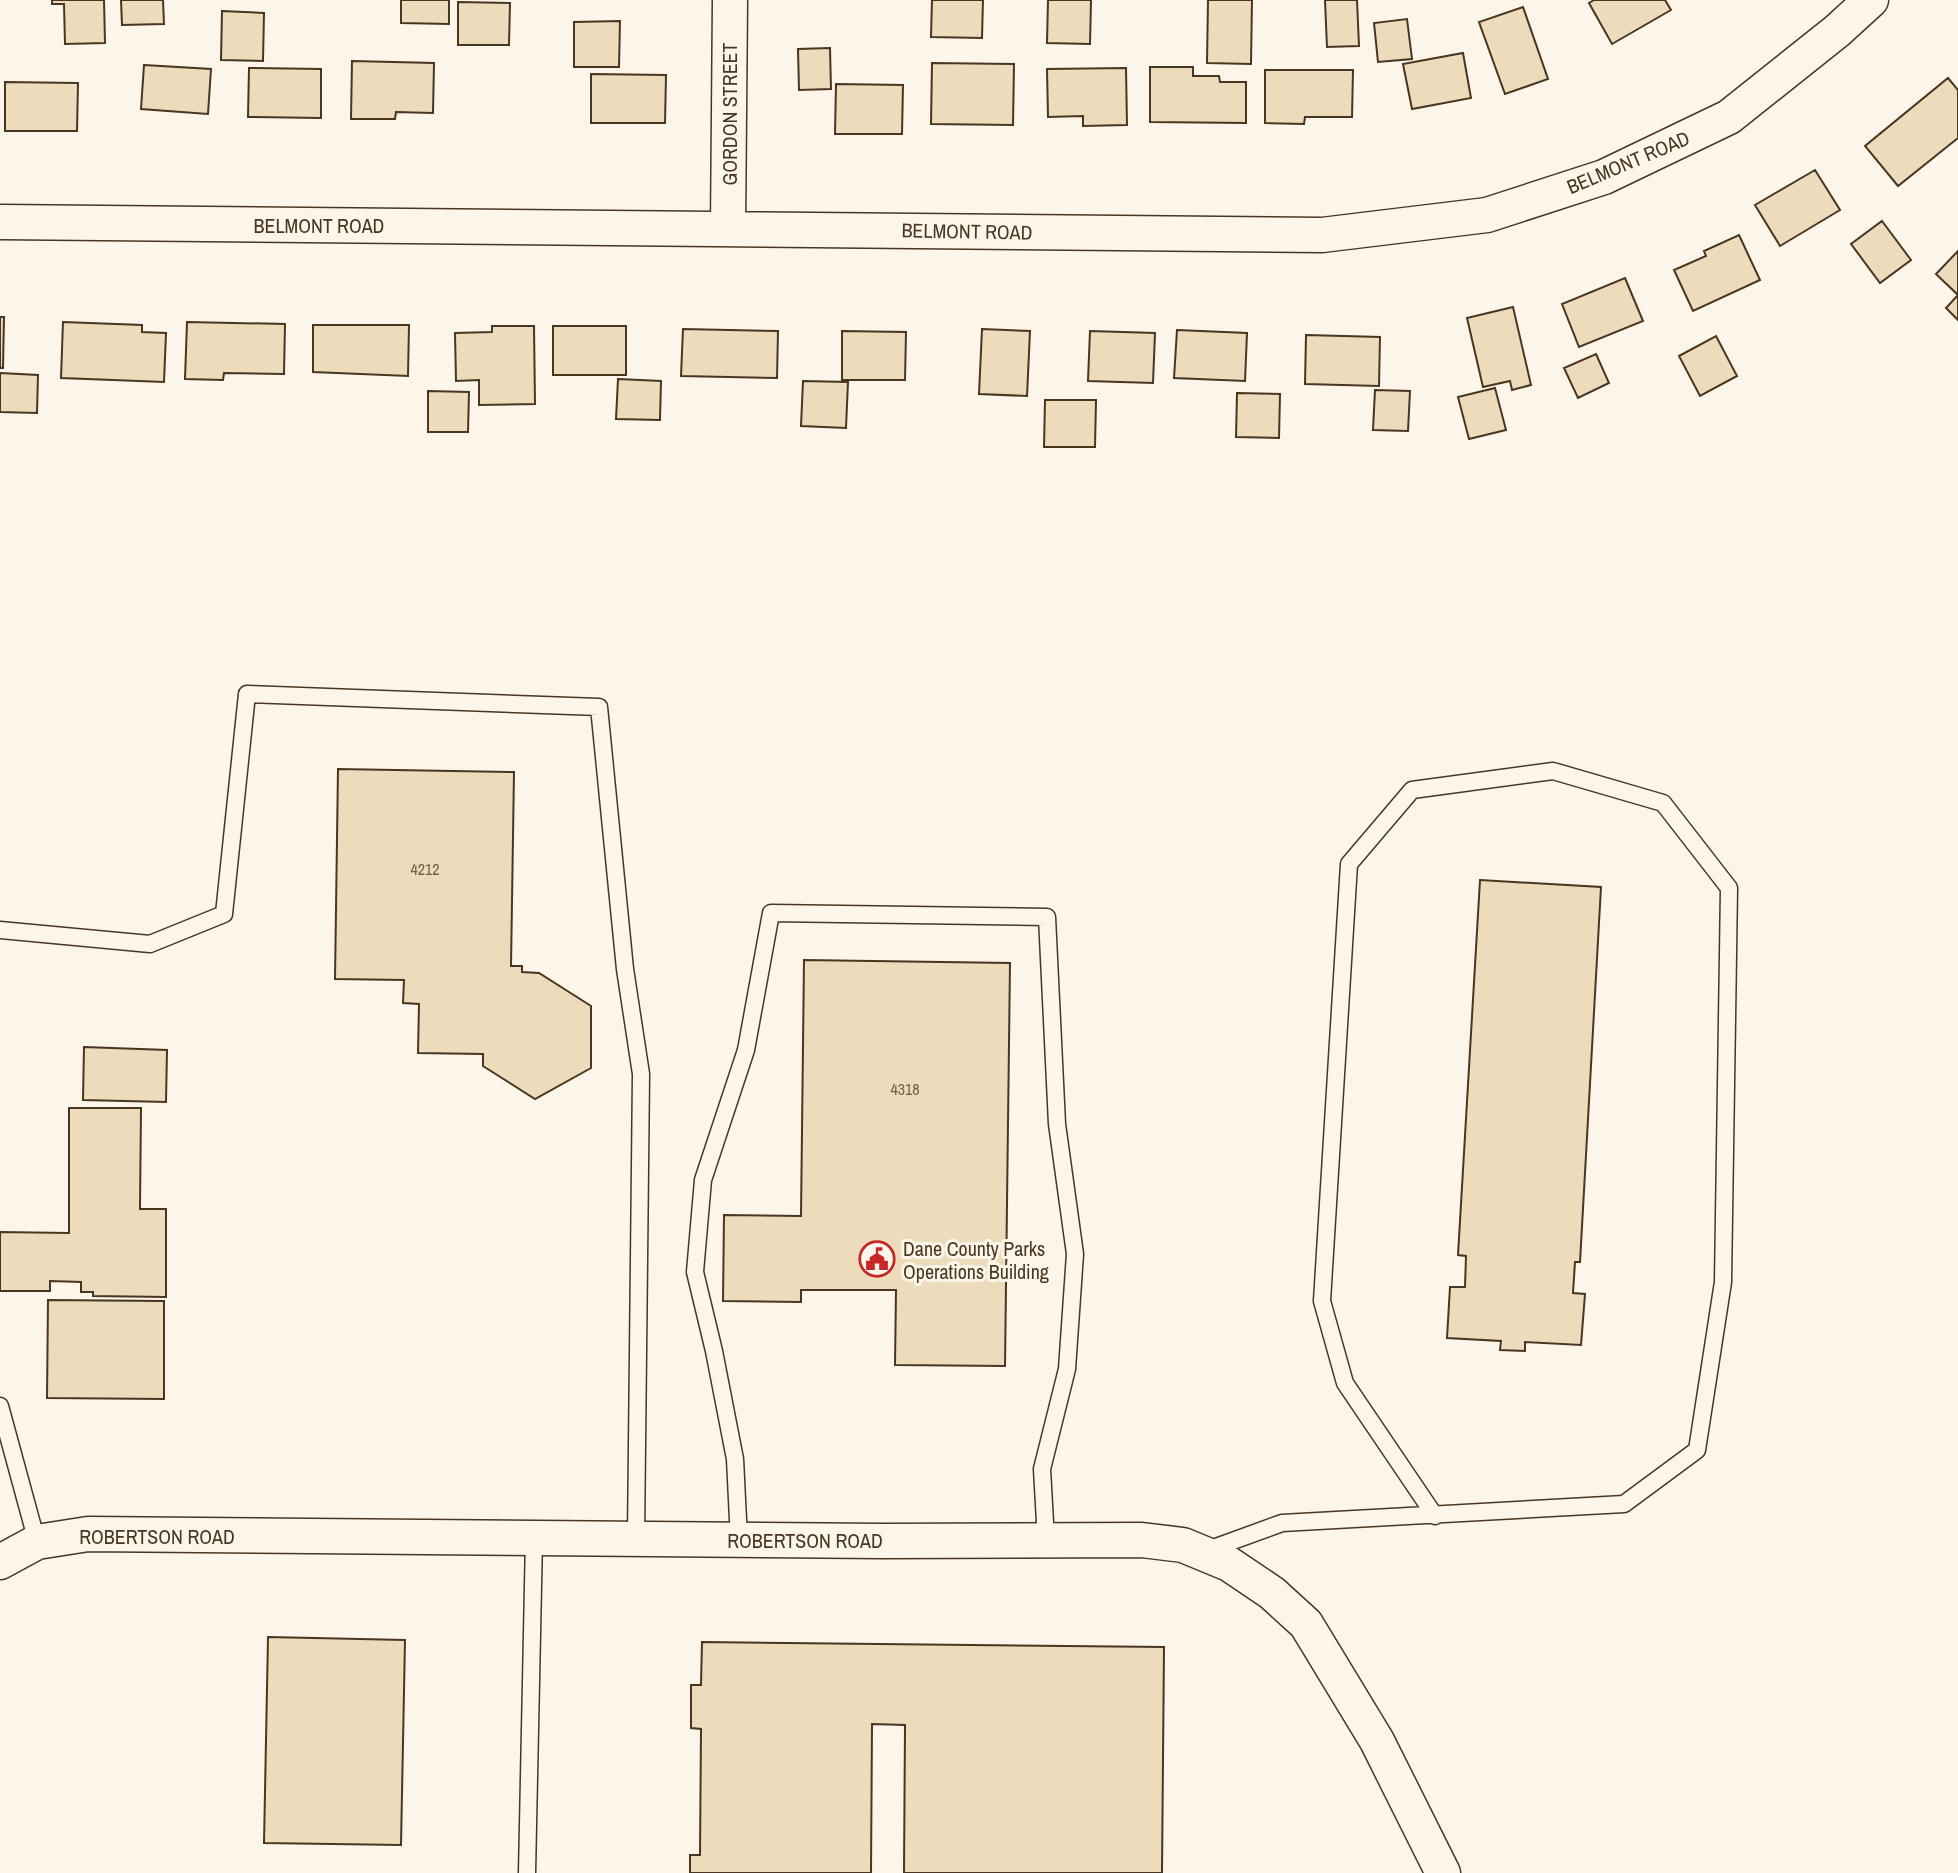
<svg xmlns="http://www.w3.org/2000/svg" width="1958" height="1873" viewBox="0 0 1958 1873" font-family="'Archivo Narrow',sans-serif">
	<rect width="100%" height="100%" fill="#fbf6e9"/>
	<path fill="#ecdcbc" stroke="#4a3520" stroke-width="2" d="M52,0H104L105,43L65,44L64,4H52Z
		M121,0H163L164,24L122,25Z
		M401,0H449V24L401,23Z
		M932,0H983L982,38L931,37Z
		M1048,0H1091L1090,44L1047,43Z
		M1208,0H1252L1251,64L1207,63Z
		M1325,0H1357L1359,46L1327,47Z
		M1594,0H1665L1671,10L1612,44L1589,3Z
		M458,2L510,3L509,45H458Z
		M1523,7L1548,79L1505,94L1479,22Z
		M222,11L264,13L263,61L221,60Z
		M1407,19L1412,59L1378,62L1374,23Z
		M620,21L619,67H574V22Z
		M830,48L831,89L799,90L798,49Z
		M1463,53L1471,98L1412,109L1403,64Z
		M352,61L434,63L433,113L396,112L395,119H351Z
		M932,63L1014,64L1013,125L931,124Z
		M144,65L211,69L208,114L141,109Z
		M1150,67H1193V76H1219L1220,82H1246V123L1150,122Z
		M249,68L321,69V118L248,117Z
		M1126,68L1127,125L1083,126V116L1048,117L1047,69Z
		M1265,70H1353L1352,117H1305L1304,124L1265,123Z
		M591,74L666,75L665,123H591Z
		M1948,78L1958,90V138L1898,186L1865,146Z
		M5,82L78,83L77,131H5Z
		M836,84L903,85L902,134H835Z
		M1815,170L1840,210L1780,246L1755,205Z
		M1882,221L1911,260L1880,283L1851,244Z
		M1739,235L1760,280L1693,311L1674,270L1706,256L1704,251Z
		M1958,251V295L1936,274Z
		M1625,278L1643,321L1579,347L1562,304Z
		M1958,295V320L1946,308Z
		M1513,307L1531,385L1512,390L1510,381L1483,387L1467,318Z
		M0,317H4L3,368H0Z
		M63,322L142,325V332L166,333L164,382L61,378Z
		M187,322L285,324L284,374L224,373L223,380L185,379Z
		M313,325H409L408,376L313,372Z
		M492,326H534L535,404L479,405V380L456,381L455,333L492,332Z
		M553,326H626V375H553Z
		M683,329L778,331L777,378L681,376Z
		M982,329L1030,331L1027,396L979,394Z
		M1177,330L1247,333L1245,381L1174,378Z
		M842,331L906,332L905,380H842Z
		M1090,331L1155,333L1153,383L1088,381Z
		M1306,335L1380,337L1379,386L1305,384Z
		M1716,336L1737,376L1700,396L1679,356Z
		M1596,354L1609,383L1578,398L1564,368Z
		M0,373L38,375L37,413L0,412Z
		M618,379L661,381L660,420L616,419Z
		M803,381L848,382L846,428L801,426Z
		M1495,388L1506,430L1469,439L1458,397Z
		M1375,390L1410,391L1408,431L1373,430Z
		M428,391L469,392L468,432H428Z
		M1237,393L1280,394L1279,438L1236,437Z
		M1045,400H1096L1095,447H1044Z
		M338,769L514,772L511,966H522V972L539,973L591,1006V1068L535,1099L483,1066V1054L418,1053L419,1004L403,1003L404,980L335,979Z
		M1480,880L1601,887L1580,1262H1575L1573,1293L1585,1294L1581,1345L1525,1342V1351L1500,1350L1501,1341L1447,1338L1450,1287H1465L1466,1256L1458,1255Z
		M804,960L1010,963L1005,1366L895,1365L896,1290H801V1302L723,1301L724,1215L801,1216Z
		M84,1047L167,1050L166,1102L83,1100Z
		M69,1108H141L140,1209H166V1297L93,1296V1292H81V1282L50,1281V1291H0V1232L69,1233Z
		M48,1300L164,1301V1399L47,1398Z
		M268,1637L405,1640L401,1845L264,1843Z
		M702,1642L1164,1647L1162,1873H904L905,1725L872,1724L871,1873H690V1855H700L701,1729L691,1728V1685H701Z"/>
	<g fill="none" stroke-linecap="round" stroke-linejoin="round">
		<defs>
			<path id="service" d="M0,930L150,944L224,914L247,694L599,707L625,969L641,1074L636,1539
				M0,1406L37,1542
				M739,1540L735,1459L714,1351L695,1272L703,1180L746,1050L771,913L1047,917L1057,1124L1075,1254L1067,1369L1042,1469L1046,1540
				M1205,1551L1282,1523L1624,1504L1697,1450L1723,1282L1729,888L1663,803L1553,771L1412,790L1349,864L1322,1301L1345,1383L1435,1516
				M527,1873L534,1538"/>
			<path id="minor" d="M0,222L1322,235L1487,215L1604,177L1729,117L1837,31L1871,0
				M728,228L730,0
				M0,1562L37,1542L88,1534L882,1541L1142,1540L1183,1545L1229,1564L1272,1593L1306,1624L1377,1741L1443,1873"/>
		</defs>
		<use href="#service" stroke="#4a3520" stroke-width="19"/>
		<use href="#minor" stroke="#4a3520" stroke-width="37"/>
		<use href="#service" stroke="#fbf6e9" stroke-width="16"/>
		<use href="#minor" stroke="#fbf6e9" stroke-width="34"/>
	</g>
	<defs>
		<symbol id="civic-ring" viewBox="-11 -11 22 22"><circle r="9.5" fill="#fbf6e9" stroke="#c62828" stroke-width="1.5"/><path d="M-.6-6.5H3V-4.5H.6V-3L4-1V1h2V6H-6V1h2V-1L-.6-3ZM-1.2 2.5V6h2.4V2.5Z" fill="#c62828"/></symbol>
	</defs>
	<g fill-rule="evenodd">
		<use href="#civic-ring" x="857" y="1239" width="40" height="40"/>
	</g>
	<g text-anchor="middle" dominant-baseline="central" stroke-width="6" stroke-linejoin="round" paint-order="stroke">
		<g font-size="16" fill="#725f47">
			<text x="425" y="869">4212</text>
			<text x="905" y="1089">4318</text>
		</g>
		<g font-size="20" fill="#4a3520" stroke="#fbf6e9">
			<text transform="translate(729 114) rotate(-90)">GORDON STREET</text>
			<text transform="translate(1628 162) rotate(-23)">BELMONT ROAD</text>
			<text x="319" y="225">BELMONT ROAD</text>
			<text transform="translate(967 231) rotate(1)">BELMONT ROAD</text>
			<text x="157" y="1536">ROBERTSON ROAD</text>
			<text x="805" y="1540">ROBERTSON ROAD</text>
		</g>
		<g font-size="20" fill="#4a3520" stroke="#fbf6e9" text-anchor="start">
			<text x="903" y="1248">Dane County Parks<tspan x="903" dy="23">Operations Building</tspan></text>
		</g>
	</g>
</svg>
